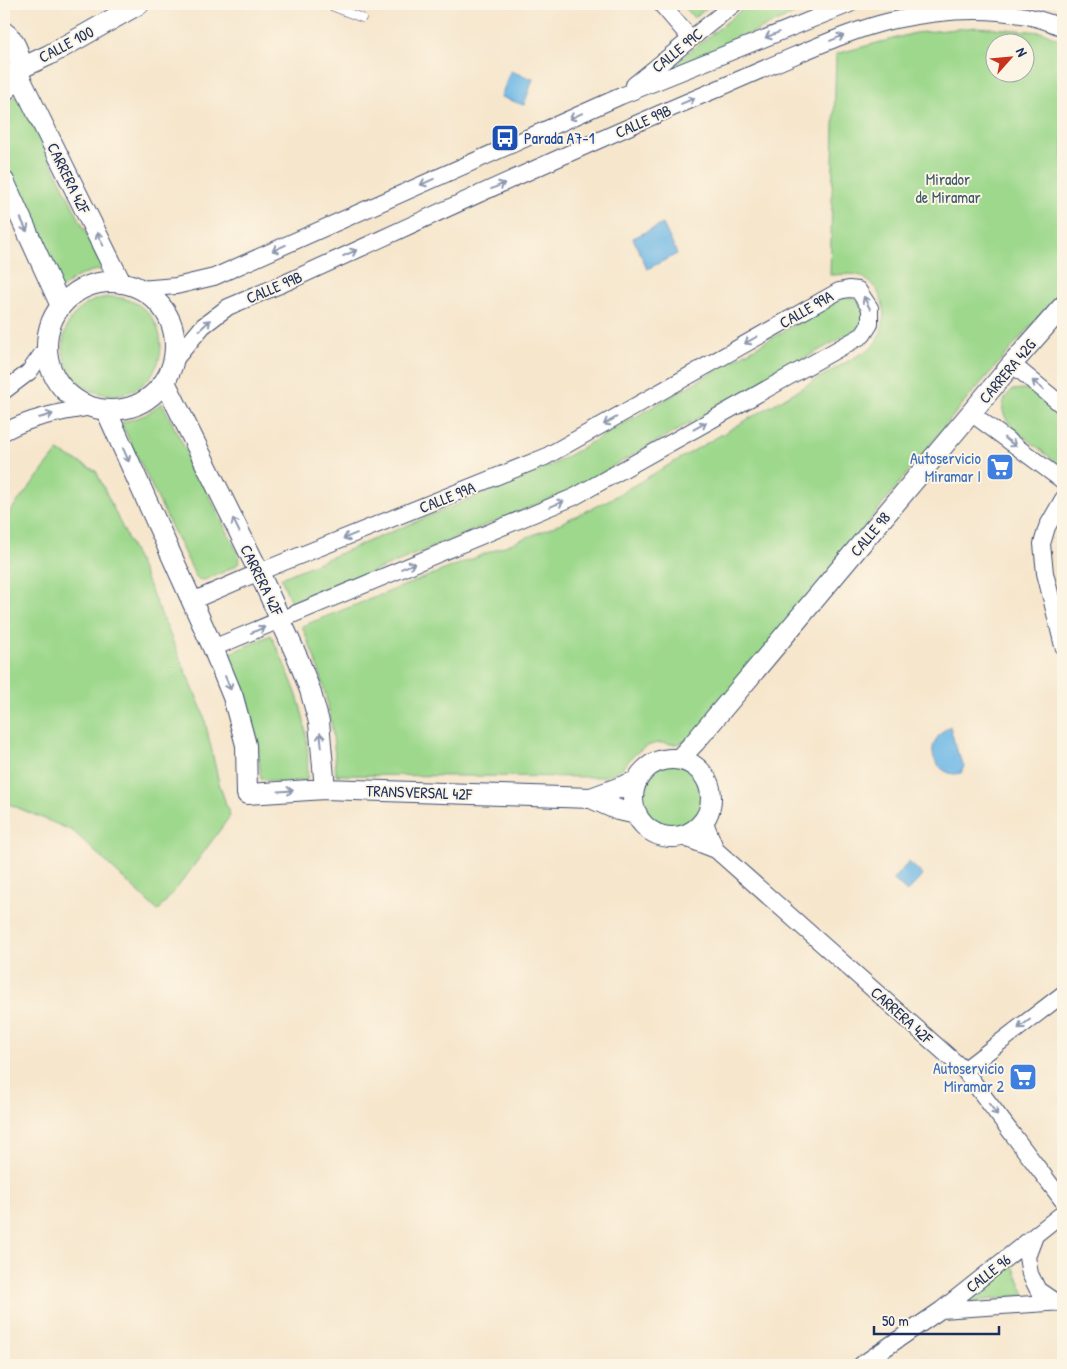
<svg xmlns="http://www.w3.org/2000/svg" width="1067" height="1369" viewBox="0 0 1067 1369" font-family="'Patrick Hand',sans-serif">
	<rect width="100%" height="100%" fill="#fcf5e5"/>
	<filter id="ink" filterUnits="userSpaceOnUse"><feTurbulence type="fractalNoise" baseFrequency=".02" numOctaves="2"/><feDisplacementMap in="SourceGraphic" scale="10" xChannelSelector="R" yChannelSelector="G"/><feConvolveMatrix kernelMatrix="1 2 1 2 8 2 1 2 1" color-interpolation-filters="sRGB"/></filter>
	<filter id="wash" filterUnits="userSpaceOnUse"><feTurbulence type="fractalNoise" baseFrequency=".0096" numOctaves="4" result="noise"/><feDisplacementMap in="SourceGraphic" scale="20" xChannelSelector="R" yChannelSelector="G"/><feGaussianBlur stdDeviation="1.12" result="paint"/><feColorMatrix in="noise" values="0 0 0 0 0 0 0 0 0 0 0 0 0 0 0 0 0 1.4 0 .05"/><feComposite in="paint" operator="in"/></filter>
	<g filter="url(#wash)">
		<rect width="100%" height="100%" fill="#f6e6cc"/>
		<path fill="#9dd88c" stroke="#5c8475" fill-rule="evenodd" d="M682,4H712L694,18Z
			M749,4H815L661,75Z
			M977,27L1043,32L1063,41V289L961,406L697,736C690,739 683,743 676,744C670,745 665,742 660,743C653,743 645,747 639,751C623,763 625,773 601,777L336,775C335,745 331,714 323,685C318,665 310,646 302,626L548,529L605,502L871,348C888,331 889,296 868,281C865,279 862,276 858,275C850,273 839,275 830,275L836,54L915,33ZM994,42H1024V72H994Z
			M14,97H19L104,269C82,272 75,277 59,291L4,162V102Z
			M843,297C860,295 861,305 865,318L857,329L569,491L292,605L281,578L554,464Z
			M63 346a49 49 0 1 1 98 0a49 49 0 1 1-98 0Z
			M1023,389L1034,391L1063,414V468C1053,460 1042,451 1032,443C1014,429 989,412 1012,390Z
			M162,403L238,553L240,560L237,565L219,574L204,580L197,579L121,423L145,415Z
			M58,451L96,471L144,574L203,712L219,783L230,816L184,879L158,911L73,831L4,802V515L12,509Z
			M271,635C285,666 302,699 306,734C308,749 308,765 307,780L281,783L261,779L258,748L248,702L228,654Z
			M638 798a34 34 0 1 1 68 0a34 34 0 1 1-68 0Z
			M1011,1261L1025,1295L963,1303Z"/>
		<path fill="#6db8e6" stroke="#4474a2" d="M510,71L533,79L524,105L501,97Z
			M663,224L677,254L647,269L633,238Z
			M950,726L956,749L964,766L961,773C946,778 931,762 933,748C935,738 942,731 950,726Z
			M909,862L923,875L907,892L893,879Z"/>
	</g>
	<g filter="url(#ink)">
		<g fill="none" stroke-linecap="round" stroke-linejoin="round">
			<defs>
				<path id="service" d="M326,4L362,18"/>
				<path id="minor" d="M661,4L691,39
					M634,85L734,4
					M140,289L176,286L214,277L621,96L850,4
					M173,362L203,326L228,307L287,282C425,219 563,154 703,95C734,82 765,68 796,55C827,42 857,29 890,21C946,9 1010,4 1063,28
					M1012,364L1063,406
					M4,391L29,372L47,347
					M971,413L1063,481
					M4,432C31,417 61,412 91,407
					M1063,499L1047,527L1042,544L1045,573L1063,646
					M192,601L259,572L545,457L839,291L849,289L858,290L870,308V324L863,335L574,497L213,648
					M704,820L716,850
					M680,836L716,850L964,1070L1063,1201
					M964,1070L1063,994
					M1035,1236L1027,1257L1030,1274L1038,1290L1057,1303
					M941,1310L1063,1302
					M861,1365L941,1310L1063,1213"/>
				<path id="tertiary" d="M4,32C24,47 25,76 4,91
					M19,69L49,55L139,4
					M18,74L121,283
					M4,181L61,306
					M47 346a64 64 0 1 1 128 0a64 64 0 1 1-128 0Z
					M165,382L259,572L299,661L310,690L319,722L325,789
					M106,410L213,648L233,697L246,745L247,794L325,789L591,798L618,810L637,814
					M679,759L695,742L1012,364L1063,306
					M633 798a39 39 0 1 1 78 0a39 39 0 1 1-78 0Z
					M591,798L637,781"/>
			</defs>
			<use href="#service" stroke="#3c4a6e" stroke-width="9"/>
			<use href="#minor" stroke="#3c4a6e" stroke-width="18"/>
			<use href="#tertiary" stroke="#3c4a6e" stroke-width="22"/>
			<use href="#service" stroke="#fff" stroke-width="8"/>
			<use href="#minor" stroke="#fff" stroke-width="16"/>
			<use href="#tertiary" stroke="#fff" stroke-width="20"/>
		</g>
		<defs><path id="oneway-shaft" d="M-6 0H5M1.5-3L5.5 0L1.5 3" fill="none" stroke-width="1.6" stroke-linecap="round" stroke-linejoin="round" transform="scale(1.25)"/></defs>
		<g stroke="#8d97ae">
			<use href="#oneway-shaft" transform="translate(772 35) rotate(158)"/>
			<use href="#oneway-shaft" transform="translate(837 38) rotate(-22)"/>
			<use href="#oneway-shaft" transform="translate(688 101) rotate(-23)"/>
			<use href="#oneway-shaft" transform="translate(576 116) rotate(156)"/>
			<use href="#oneway-shaft" transform="translate(427 182) rotate(156)"/>
			<use href="#oneway-shaft" transform="translate(498 186) rotate(-24)"/>
			<use href="#oneway-shaft" transform="translate(24 225) rotate(65)"/>
			<use href="#oneway-shaft" transform="translate(100 239) rotate(-116)"/>
			<use href="#oneway-shaft" transform="translate(279 248) rotate(156)"/>
			<use href="#oneway-shaft" transform="translate(350 253) rotate(-24)"/>
			<use href="#oneway-shaft" transform="translate(867 303) rotate(-117)"/>
			<use href="#oneway-shaft" transform="translate(205 325) rotate(-43)"/>
			<use href="#oneway-shaft" transform="translate(751 340) rotate(150)"/>
			<use href="#oneway-shaft" transform="translate(1038 385) rotate(-141)"/>
			<use href="#oneway-shaft" transform="translate(46 416) rotate(-16)"/>
			<use href="#oneway-shaft" transform="translate(610 421) rotate(150)"/>
			<use href="#oneway-shaft" transform="translate(700 426) rotate(-29)"/>
			<use href="#oneway-shaft" transform="translate(1010 442) rotate(36)"/>
			<use href="#oneway-shaft" transform="translate(126 455) rotate(66)"/>
			<use href="#oneway-shaft" transform="translate(557 504) rotate(-22)"/>
			<use href="#oneway-shaft" transform="translate(236 525) rotate(-116)"/>
			<use href="#oneway-shaft" transform="translate(350 536) rotate(158)"/>
			<use href="#oneway-shaft" transform="translate(408 566) rotate(-23)"/>
			<use href="#oneway-shaft" transform="translate(258 630) rotate(-23)"/>
			<use href="#oneway-shaft" transform="translate(228 683) rotate(67)"/>
			<use href="#oneway-shaft" transform="translate(321 740) rotate(-96)"/>
			<use href="#oneway-shaft" transform="translate(286 791) rotate(-4)"/>
			<use href="#oneway-shaft" transform="translate(1024 1024) rotate(143)"/>
			<use href="#oneway-shaft" transform="translate(993 1109) rotate(53)"/>
		</g>
	</g>
	<defs>
		<symbol id="bus-square" viewBox="-11 -11 22 22"><rect x="-9" y="-9" width="18" height="18" rx="4" fill="#1a4fb4" stroke="#fcf5e5"/><path d="M-5-6H5V4H4V6H2V4H-2V6H-4V4H-5ZM-3.5-4V0h7V-4ZM-3.5 1.2v1.5H-2V1.2ZM2 1.2v1.5H3.5V1.2Z" fill="#fff"/></symbol>
		<symbol id="supermarket-square" viewBox="-11 -11 22 22"><rect x="-9" y="-9" width="18" height="18" rx="4" fill="#3f7fe0" stroke="#fcf5e5"/><path d="M-6-5.5h2.5l.6 2H6L4.5 2H-2.5L-4.4-4H-6ZM-1.5 3.2a1.3 1.3 0 1 0 .1 0ZM3 3.2a1.3 1.3 0 1 0 .1 0Z" fill="#fff"/></symbol>
	</defs>
	<g fill-rule="evenodd">
		<use href="#bus-square" x="489" y="122" width="32" height="32"/>
		<use href="#supermarket-square" x="984" y="451" width="32" height="32"/>
		<use href="#supermarket-square" x="1007" y="1061" width="32" height="32"/>
	</g>
	<g text-anchor="middle" dominant-baseline="central" stroke-width="4" stroke-linejoin="round" paint-order="stroke">
		<g font-size="16" fill="#1b2f5e" stroke="#fcf5e5">
			<text transform="translate(66 44) rotate(-28)">CALLE 100</text>
			<text transform="translate(677 50) rotate(-39)">CALLE 99C</text>
			<text transform="translate(643 121) rotate(-24)">CALLE 99B</text>
			<text transform="translate(69 178) rotate(64)">CARRERA 42F</text>
			<text transform="translate(274 287) rotate(-23)">CALLE 99B</text>
			<text transform="translate(806 309) rotate(-30)">CALLE 99A</text>
			<text transform="translate(1007 371) rotate(-50)">CARRERA 42G</text>
			<text transform="translate(447 497) rotate(-22)">CALLE 99A</text>
			<text transform="translate(870 534) rotate(-50)">CALLE 98</text>
			<text transform="translate(262 580) rotate(64)">CARRERA 42F</text>
			<text transform="translate(419 792) rotate(2)">TRANSVERSAL 42F</text>
			<text transform="translate(902 1015) rotate(42)">CARRERA 42F</text>
			<text transform="translate(988 1273) rotate(-38)">CALLE 96</text>
		</g>
		<g font-size="16" fill="#164399" stroke="#fcf5e5" text-anchor="start">
			<text x="524" y="138">Parada A7-1</text>
		</g>
		<g font-size="16" fill="#3c596a" stroke="#fcf5e5">
			<text x="948" y="179">Mirador<tspan x="948" dy="18">de Miramar</tspan></text>
		</g>
		<g font-size="16" fill="#366cbe" stroke="#fcf5e5" text-anchor="end">
			<text x="981" y="458">Autoservicio<tspan x="981" dy="18">Miramar I</tspan></text>
			<text x="1004" y="1068">Autoservicio<tspan x="1004" dy="18">Miramar 2</tspan></text>
		</g>
	</g>
	<rect width="1067" height="1369" fill="none" stroke="#fcf5e5" stroke-width="20"/>
	<g transform="translate(1010 58) rotate(63)"><circle r="24" fill="#fcf5e5" stroke="#a2a6af"/>
	<path d="M0-4L9 19L0 12L-9 19Z" fill="#c8321e"/>
	<text y="-8" font-size="14" font-weight="bold" text-anchor="middle" fill="#1b2f5e">N</text>
	</g>
	<path d="M874 1326v8h125v-8" fill="none" stroke="#1b2f5e" stroke-width="2.5"/>
	<text x="882" y="1326" font-size="15" fill="#1b2f5e" stroke="#fcf5e5" stroke-width="4" paint-order="stroke">50 m</text>
</svg>
